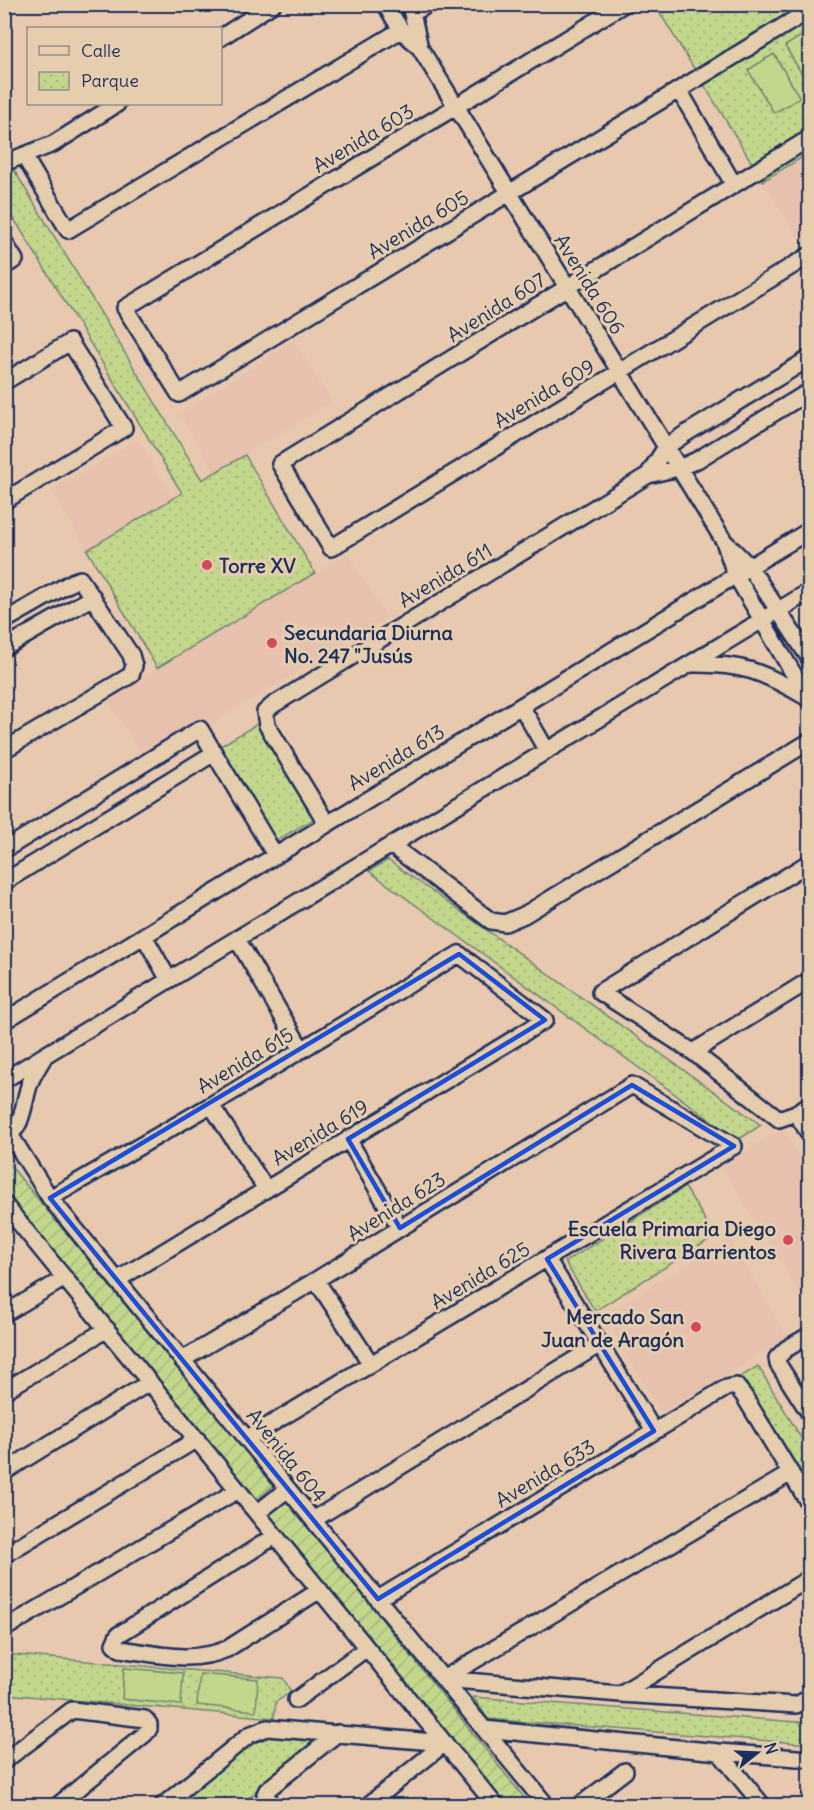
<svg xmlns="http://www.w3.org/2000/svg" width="814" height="1810" viewBox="0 0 814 1810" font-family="Delius,sans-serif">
	<defs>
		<pattern id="park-dots" width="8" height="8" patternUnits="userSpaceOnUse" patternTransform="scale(1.5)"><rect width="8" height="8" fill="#c3d78c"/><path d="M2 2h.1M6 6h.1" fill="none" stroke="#a7b97b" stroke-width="1.8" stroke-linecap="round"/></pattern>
		<pattern id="garden-furrows" width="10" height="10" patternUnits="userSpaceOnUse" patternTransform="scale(1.5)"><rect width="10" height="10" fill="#c3d78c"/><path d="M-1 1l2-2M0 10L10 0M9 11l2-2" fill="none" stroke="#a7b97b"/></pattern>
	</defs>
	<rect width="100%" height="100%" fill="#e8c9af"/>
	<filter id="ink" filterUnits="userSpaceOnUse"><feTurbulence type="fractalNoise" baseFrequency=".0167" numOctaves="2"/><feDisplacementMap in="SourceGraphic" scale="12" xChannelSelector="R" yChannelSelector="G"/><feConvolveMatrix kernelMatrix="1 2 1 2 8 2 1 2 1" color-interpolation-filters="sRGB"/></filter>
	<g filter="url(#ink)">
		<path fill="#e8c1ae" d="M809,153V244L804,248L763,181Z
			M294,340L332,402L215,473L179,414Z
			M138,439L173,498L87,550L51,490Z
			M348,553L387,618L209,725L204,718L141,756L107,699Z
			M783,1128L809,1171V1309L721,1166Z
			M730,1239L788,1337L662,1414L603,1316Z"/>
		<path fill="url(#park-dots)" stroke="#6f8375" stroke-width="1.5" d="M655,5H809V153L763,181Z
			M11,165L202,480L245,455L315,573L157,668L87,550L182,493L5,204V169Z
			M257,724L314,819L274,842L217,748Z
			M388,860L761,1125L738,1140L369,871Z
			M685,1187L715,1236L595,1311L565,1262Z
			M758,1366L809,1451V1499L737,1379Z
			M4,1654L283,1678L291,1692L276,1702L274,1718L5,1694Z
			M473,1697L809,1723V1744L488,1719Z
			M261,1736L323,1738L240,1805L175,1806Z"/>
		<path fill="url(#garden-furrows)" stroke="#6f8375" stroke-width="1.5" d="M4,1158L274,1485L255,1502L5,1196Z
			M285,1498L530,1805H505L265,1514Z"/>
		<path fill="#c3d78c" stroke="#6f8375" stroke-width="1.5" d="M809,31V86L785,46Z
			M774,54L800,98L774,113L748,70Z
			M124,1668L183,1673L181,1705L122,1699Z
			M200,1674L258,1679L256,1711L197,1705Z"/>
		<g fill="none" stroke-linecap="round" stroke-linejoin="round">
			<defs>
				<path id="minor" d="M385,4L401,30L420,48L724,541L749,566L810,659
					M410,4L420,48
					M624,4L125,308L179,394L810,10
					M412,14L428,4
					M220,38L273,4
					M679,90L734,185
					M810,138L280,464L331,548L810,255
					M24,156L68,230L401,30
					M4,163L53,144L117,104
					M4,242L15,260L4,266
					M4,382L70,342L124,428L4,501
					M648,475L666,447L685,434L810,358
					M725,544L735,574L810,702
					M4,621L74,581L80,579L131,655L134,666L131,675L4,750
					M4,648L93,597
					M690,664C741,663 762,671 806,697
					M521,706L547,751
					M327,824L267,725L265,712L273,705L648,475L679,468L697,460L810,391
					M391,845L491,921L505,923L524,915L810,741
					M4,850L200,729L275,855
					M810,862L600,992L693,1052L779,1119L796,1113L810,1104
					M4,882L214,753
					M144,936L169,980
					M237,939L302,1050
					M4,1021L810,530
					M693,1052L810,980
					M4,1080L810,591
					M211,1105L266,1189
					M796,1113L810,1135
					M4,1125L50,1198L547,1806
					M4,1138C24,1130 23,1101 30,1083C33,1074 39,1066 44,1057
					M348,1139L400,1228
					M50,1198L211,1105L459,954L545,1020L117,1280
					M4,1204L496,1806
					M547,1259L654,1431
					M316,1280L371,1364
					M4,1314L65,1278
					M810,1335L786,1349L777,1358L778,1364L810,1414
					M182,1360L316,1280L632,1085L734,1146L246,1439
					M4,1391L107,1329
					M4,1472L150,1382
					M257,1513L288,1489
					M313,1520L600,1344
					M275,1536L118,1635L114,1644L120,1649C157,1654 192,1664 227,1649L320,1590
					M4,1555L197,1439
					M378,1599L726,1388L736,1386L744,1396L810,1505
					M4,1629L238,1490
					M443,1679L791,1473
					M443,1679L620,1694L796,1705L810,1698
					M620,1694L810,1578
					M296,1700L367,1648
					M484,1729L719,1752L810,1759
					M719,1752L763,1806
					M4,1761L72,1710L145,1719L149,1724V1729L145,1734L57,1806
					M162,1806L249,1735L267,1728L445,1743
					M273,1806L265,1794L267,1790L338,1733
					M367,1806L445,1743
					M579,1806L625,1771"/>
			</defs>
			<use href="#minor" stroke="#1b2f5e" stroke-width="20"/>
			<use href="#minor" stroke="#e5cdae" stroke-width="15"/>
		</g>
	</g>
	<path fill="none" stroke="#1d4ed8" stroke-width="4.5" stroke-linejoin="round" d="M459,954L545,1020L348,1139L400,1228L632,1085L734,1146L547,1259L654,1431L378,1599L50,1198Z"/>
	<g fill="#d1495b" stroke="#e5cdae" stroke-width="2">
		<circle cx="207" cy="565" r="6"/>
		<circle cx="272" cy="643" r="6"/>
		<circle cx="788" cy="1240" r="6"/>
		<circle cx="696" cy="1327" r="6"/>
	</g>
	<g text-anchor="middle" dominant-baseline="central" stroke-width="6" stroke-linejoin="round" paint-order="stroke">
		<g font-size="20" fill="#1b2f5e" stroke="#e5cdae">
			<text transform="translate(363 138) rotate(-31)">Avenida 603</text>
			<text transform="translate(418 224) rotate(-31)">Avenida 605</text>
			<text transform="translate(590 284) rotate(58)">Avenida 606</text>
			<text transform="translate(496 307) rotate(-32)">Avenida 607</text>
			<text transform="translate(544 393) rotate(-31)">Avenida 609</text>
			<text transform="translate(445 575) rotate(-31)">Avenida 611</text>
			<text transform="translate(396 757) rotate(-31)">Avenida 613</text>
			<text transform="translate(245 1060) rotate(-31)">Avenida 615</text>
			<text transform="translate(320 1132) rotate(-31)">Avenida 619</text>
			<text transform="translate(396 1206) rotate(-32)">Avenida 623</text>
			<text transform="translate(480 1275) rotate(-31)">Avenida 625</text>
			<text transform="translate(287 1455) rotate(51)">Avenida 604</text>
			<text transform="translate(545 1473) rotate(-31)">Avenida 633</text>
		</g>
		<g font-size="20" font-weight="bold" fill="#1b2f5e" stroke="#e5cdae" text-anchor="start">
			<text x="219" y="565">Torre XV</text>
			<text x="284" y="632">Secundaria Diurna<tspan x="284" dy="23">No. 247 "Jusús</tspan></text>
			<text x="776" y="1228" text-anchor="end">Escuela Primaria Diego<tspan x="776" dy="23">Rivera Barrientos</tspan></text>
			<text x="684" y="1316" text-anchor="end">Mercado San<tspan x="684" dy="23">Juan de Aragón</tspan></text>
		</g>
	</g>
	<rect width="814" height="1810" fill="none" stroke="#e5cdae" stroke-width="24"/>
	<rect x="12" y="12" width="790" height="1786" fill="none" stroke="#1b2f5e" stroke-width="2" filter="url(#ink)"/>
	<rect x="27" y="27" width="195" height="78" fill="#e5cdae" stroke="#948e8e" stroke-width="1.5"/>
	<rect x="39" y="46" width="30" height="9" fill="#e5cdae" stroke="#948e8e" stroke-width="1.5"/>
	<text x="81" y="57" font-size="18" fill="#1b2f5e">Calle</text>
	<rect x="39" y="72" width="30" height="18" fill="url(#park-dots)" stroke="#948e8e" stroke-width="1.5"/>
	<text x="81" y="87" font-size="18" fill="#1b2f5e">Parque</text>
	<g transform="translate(757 1753) rotate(72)" stroke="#e5cdae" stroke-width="4.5" paint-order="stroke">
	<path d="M0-4.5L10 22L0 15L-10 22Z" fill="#1b2f5e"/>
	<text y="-9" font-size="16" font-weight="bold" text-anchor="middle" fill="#1b2f5e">N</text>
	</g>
</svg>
